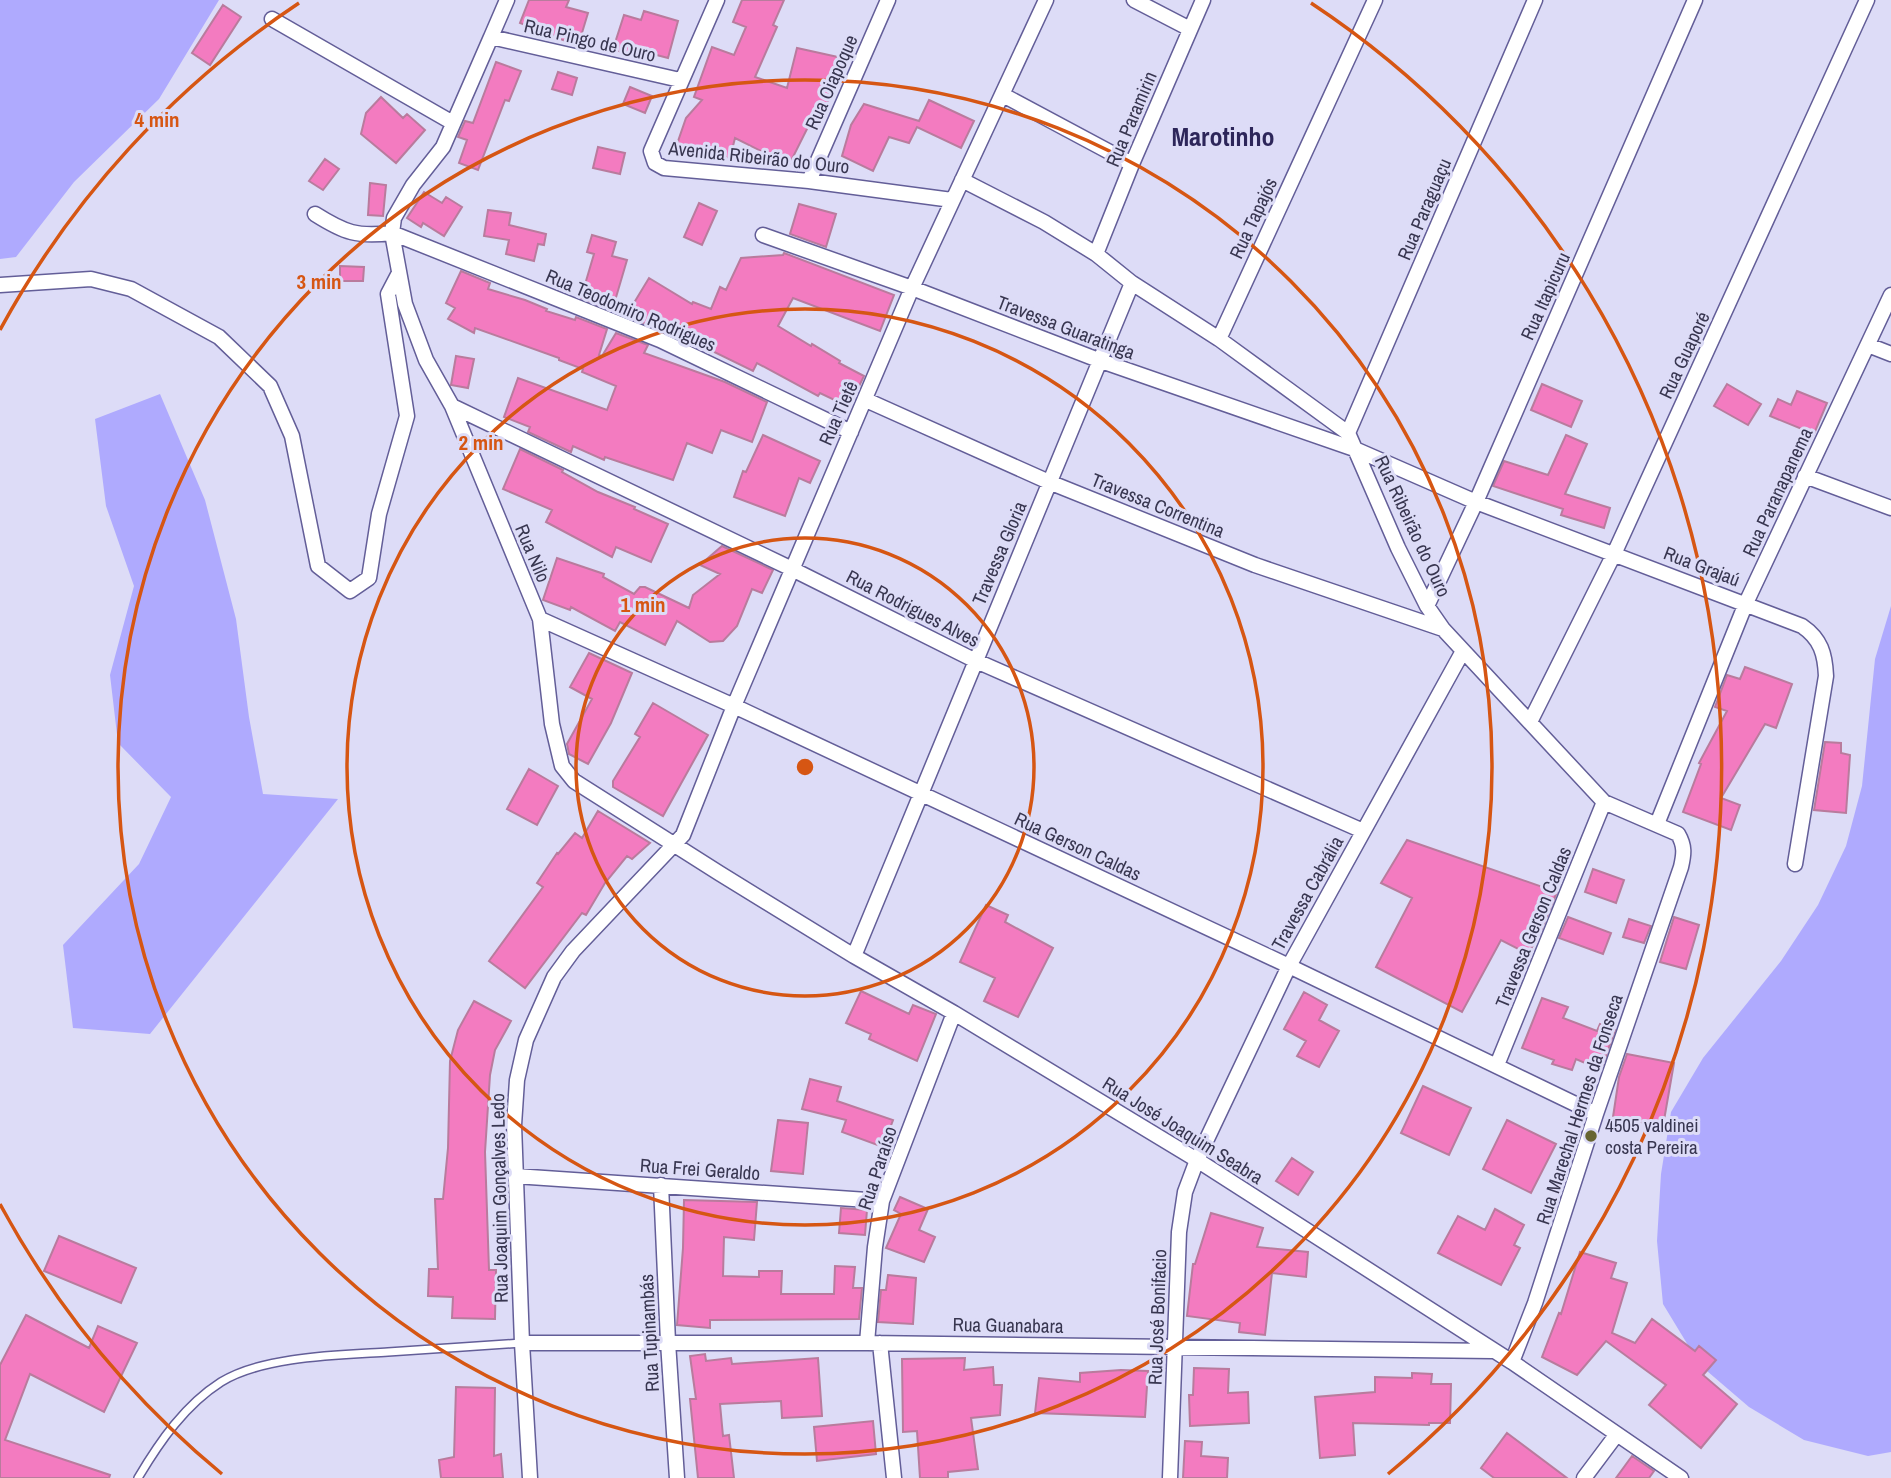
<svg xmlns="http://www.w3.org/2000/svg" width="1891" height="1478" viewBox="0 0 1891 1478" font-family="'Archivo Narrow',sans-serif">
	<rect width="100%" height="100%" fill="#dddcf7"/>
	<path fill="#afaafe" d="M0,0H219L159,99L74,182L16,257L0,259Z
		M160,394L205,500L236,619L249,717L263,794L338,799L150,1034L73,1028L63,945L139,864L171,797L118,743L110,675L134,586L106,506L95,419Z
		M1891,606V1452L1868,1456L1804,1440L1749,1407L1700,1365L1663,1304L1657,1241L1661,1174L1671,1112L1703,1058L1781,961L1818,905L1846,846L1862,786L1875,659Z"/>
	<path fill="#f37bc0" stroke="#b97b9d" stroke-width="2" d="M529,0H569L566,7L588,13L578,46L520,23Z
		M742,0H784L773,25L777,27L755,77L787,88L797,48L838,57L827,105L820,103L789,165L735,138L730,158L675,150L686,118L702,100L694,97L712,47L734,55L746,27L733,22Z
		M223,5L241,17L210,65L192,53Z
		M644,11L678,21L668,58L630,48L628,54L613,49L624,15L641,20Z
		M496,62L521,71L509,101L505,100L478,170L459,163L467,140L458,137L465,121L473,123Z
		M558,72L577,78L572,95L552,89Z
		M630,87L652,96L645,113L623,104Z
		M381,97L403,118L407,114L425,130L396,163L361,134L366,113Z
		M929,100L974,121L961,148L917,127L909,143L889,137L873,171L842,156L851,125L864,104L919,121Z
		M598,147L625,153L620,174L593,168Z
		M325,159L339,169L323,190L309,181Z
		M370,183L386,185L383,216L368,215Z
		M424,192L442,203L446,197L462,207L444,236L423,223L421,227L407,218Z
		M699,203L717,211L702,245L684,237Z
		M799,204L836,214L826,247L790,234Z
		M488,210L511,213L509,225L546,234L544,245L538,244L534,261L506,254L509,240L484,236Z
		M592,235L616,242L612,256L627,260L612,311L581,298L594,254L587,252Z
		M784,253L894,295L880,331L793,298L778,326L811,346L812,344L840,361L839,363L864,376L849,407L820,393L818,396L757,363L753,371L657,324L656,328L626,316L649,278L692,304L693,302L711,309L720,287L726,290L741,258L783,255Z
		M340,266L364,267L363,281H340Z
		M461,271L490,283L488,289L525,300L547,309L546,311L575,320L576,317L607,329L599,355L602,356L616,333L648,345L644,353L725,382L767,402L752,442L721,430L712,453L687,443L673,480L605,457L604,460L573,446L571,452L528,432L530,427L504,417L518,378L607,410L616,386L582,372L583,369L559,360V358L475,328L474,333L448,319L455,308L446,303Z
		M456,356L474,359L468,388L451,385Z
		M1542,384L1582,401L1571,427L1531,410Z
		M1727,384L1761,404L1748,425L1714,406Z
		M1797,391L1827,403L1814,434L1770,416L1778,399L1791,405Z
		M763,435L820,461L810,483L799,478L785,516L734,497L743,471L746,472Z
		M1566,435L1587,444L1565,494L1610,508L1604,528L1561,515L1563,509L1493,486L1504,461L1548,475Z
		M520,449L563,470L562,472L598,492L635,507L634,509L668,524L651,562L616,547L612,557L546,522L552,510L503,489Z
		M722,546L773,570L762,593L752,589L737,626L723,641L710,642L677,621L665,645L620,622L615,631L571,607L570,610L543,600L557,558L604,574L603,577L634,594L640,587H645L689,608L693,595L720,574L700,565Z
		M589,653L632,673L611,723L588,764L569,754L567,744L592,699L570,687Z
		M1745,667L1792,684L1776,728L1765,724L1721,798L1740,805L1731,830L1683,812L1701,764L1699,763L1727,711L1715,707L1727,675L1740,679Z
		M653,703L708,735L663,816L613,787V781L640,737L635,734Z
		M1825,742L1841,743V753L1850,755L1846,813L1814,810Z
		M529,769L558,786L537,825L507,809Z
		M598,811L650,843L632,859L627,856L605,883L586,915L582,913L525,988L489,961L543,887L537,883L557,853L558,854L575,833L582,838Z
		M1407,840L1557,892L1541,931L1528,954L1501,940L1462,1012L1376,967L1412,898L1381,883Z
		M1593,869L1624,880L1616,903L1585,892Z
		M986,905L1008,915L1005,922L1053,948L1018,1017L984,1001L995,978L960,962Z
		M1568,917L1611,933L1603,954L1559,938Z
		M1674,917L1699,925L1686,969L1660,962Z
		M1629,919L1651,926L1644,943L1623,937Z
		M861,991L909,1014L913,1005L936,1014L917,1061L869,1039L871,1034L846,1023Z
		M1304,992L1327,1005L1319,1020L1339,1031L1319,1067L1297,1056L1306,1041L1284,1029Z
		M1542,998L1568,1007L1563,1018L1597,1031L1600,1024L1615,1030L1601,1070L1576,1059L1572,1070L1552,1064L1554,1060L1522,1048Z
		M474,1001L511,1021L495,1050L490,1075L485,1152L489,1270H496L495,1319L452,1318L453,1297L428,1296L429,1269H438L435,1199H443L448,1148L450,1061L458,1030Z
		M1627,1054L1674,1063L1663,1126L1613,1117L1619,1077Z
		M810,1079L841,1087L837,1101L893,1120L883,1147L842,1132L846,1120L802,1109Z
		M1423,1086L1471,1108L1449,1155L1401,1133Z
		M778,1120L808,1123L803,1174L771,1171Z
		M1507,1120L1556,1144L1531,1193L1483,1169Z
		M1292,1158L1313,1172L1298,1195L1276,1181Z
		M900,1197L928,1209L919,1230L935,1237L924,1262L886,1248L901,1214L894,1210Z
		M684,1200L757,1202L754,1240L724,1237L723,1276L759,1277V1271H782L781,1294H834L835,1266L855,1267L853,1288H862L859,1319L710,1320V1328L677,1325L683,1248Z
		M841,1208L867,1210L865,1235L839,1233Z
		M1495,1209L1524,1225L1514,1245L1520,1248L1501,1285L1438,1253L1458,1216L1485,1230Z
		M1211,1213L1263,1228L1257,1247L1308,1252L1306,1277L1272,1273L1265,1335L1239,1332L1240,1323L1187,1316L1193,1264H1195Z
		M59,1236L136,1268L121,1303L44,1271Z
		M1580,1252L1616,1263L1611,1278L1627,1283L1612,1333L1635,1343L1652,1319L1695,1351L1699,1346L1716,1360L1703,1375L1737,1404L1701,1448L1649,1405L1666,1385L1606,1341L1577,1375L1542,1357L1559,1313L1561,1314Z
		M888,1275L916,1278L913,1324L878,1322L881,1290H886Z
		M26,1315L89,1348L98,1326L137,1343L104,1412L30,1374L5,1440L110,1475L109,1478H0V1365Z
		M705,1354L706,1361L731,1358L732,1364L818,1358L822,1416L782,1418L781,1401L720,1404L723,1436L729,1435L734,1478H698L690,1399H696L690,1356Z
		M965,1358L964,1370L993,1367L994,1385H1002L1000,1415L971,1418L978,1469L948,1472V1478H920L917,1431L903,1432L902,1359Z
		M1194,1368L1229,1369L1228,1393L1248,1392L1249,1423L1190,1426L1189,1395H1193Z
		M1121,1370L1148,1371L1145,1417L1035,1413L1039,1378L1080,1382V1373Z
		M1412,1373L1432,1374L1431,1384H1451L1450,1423H1429V1425L1353,1423L1355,1455L1320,1458L1315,1397L1375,1392V1377L1412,1378Z
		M456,1387L495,1388L494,1456L501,1454L503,1478H441L439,1460L454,1457Z
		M873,1421L876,1454L817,1461L814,1427Z
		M1507,1433L1567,1478H1494L1481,1468Z
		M1185,1441L1202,1442L1201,1456L1228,1458L1227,1478H1183Z
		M1632,1456L1654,1471L1649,1478H1616Z"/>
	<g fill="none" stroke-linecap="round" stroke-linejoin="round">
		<defs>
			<path id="service" d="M138,1478C160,1441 185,1405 221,1382C263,1356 340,1355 388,1352C433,1349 477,1346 522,1343"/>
			<path id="minor" d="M507,0L491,37L680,80
				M717,0L651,151L655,163L664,168L809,181L952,200
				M1134,0L1190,29
				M272,19L453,123
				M491,37L443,147L413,185L394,218L392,233L405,304L426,360L452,406L540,619L552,724L562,766L574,781L719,873L854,956L954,1013L1197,1160L1512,1362L1681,1478
				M1003,95L1132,164
				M962,180L1044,222L1096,254L1132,283L1219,339L1348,433L1398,548L1427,606L1443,629L1604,802L1678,834C1685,846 1684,854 1681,867L1596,1114L1535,1303L1512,1362
				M809,181L888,0
				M315,214C345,233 357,237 392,233L660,340L851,432
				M763,235L912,288L1101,361L1357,450L1476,502L1802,626C1821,639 1825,654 1826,676L1795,864
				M1096,254L1132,164L1203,0
				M0,285L91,279L131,289L219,337L270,386L292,436L318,566L350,591L369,578L379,514L407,416L388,294L399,273
				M1219,339L1375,0
				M1868,345L1891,354
				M866,400L1049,482L1255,565L1443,629
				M452,406L792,569L974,660L1363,831
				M1348,433L1535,0
				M1805,476L1891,508
				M1427,606L1476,502L1695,0
				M540,619L734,706L1289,966L1596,1114
				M1530,722L1614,554L1867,0
				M1657,824L1746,603L1891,295
				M854,956L1132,283
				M1497,1065L1604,802
				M515,1176L882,1201
				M661,1185L668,1342L677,1478
				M522,1343H867L1493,1351
				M867,1343L875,1247L882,1201L954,1013
				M880,1343L894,1478
				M530,1478L522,1343L514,1125L517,1080L526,1040L554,977L573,951L683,835L734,706L912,288L1046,0
				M1170,1478L1179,1232L1185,1192L1197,1160L1289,966L1463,651
				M1584,1478L1617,1434"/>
		</defs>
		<use href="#service" stroke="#635e98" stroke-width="10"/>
		<use href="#minor" stroke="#635e98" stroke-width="17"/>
		<use href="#service" stroke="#fff" stroke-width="7"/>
		<use href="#minor" stroke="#fff" stroke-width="14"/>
	</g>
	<g fill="none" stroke="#d65613" stroke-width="3.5">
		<circle cx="805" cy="767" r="229"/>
		<circle cx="805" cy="767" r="458"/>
		<circle cx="805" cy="767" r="687"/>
		<path d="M222 1474A916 916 0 0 1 0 1204M0 330A916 916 0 0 1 299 3M1311 3A916 916 0 0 1 1388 1474"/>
	</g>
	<circle fill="#676532" stroke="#dddcf7" stroke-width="2.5" cx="1591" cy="1136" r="7"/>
	<g text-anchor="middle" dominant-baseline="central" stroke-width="6" stroke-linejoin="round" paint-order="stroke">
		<g font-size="19" fill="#383650" stroke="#dddcf7">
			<text transform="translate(590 40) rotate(13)">Rua Pingo de Ouro</text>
			<text transform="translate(831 82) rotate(-66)">Rua Oiapoque</text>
			<text transform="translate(1131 119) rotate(-67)">Rua Paramirin</text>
			<text transform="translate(759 157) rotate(6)">Avenida Ribeirão do Ouro</text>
			<text transform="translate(1424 209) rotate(-67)">Rua Paraguaçu</text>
			<text transform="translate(1253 218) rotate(-65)">Rua Tapajós</text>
			<text transform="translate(1545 296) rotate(-66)">Rua Itapicuru</text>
			<text transform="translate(631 310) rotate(23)">Rua Teodomiro Rodrigues</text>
			<text transform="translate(1066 327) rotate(21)">Travessa Guaratinga</text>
			<text transform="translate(1684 355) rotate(-65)">Rua Guaporé</text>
			<text transform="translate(838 413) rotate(-66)">Rua Tietê</text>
			<text transform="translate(1777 492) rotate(-65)">Rua Paranapanema</text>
			<text transform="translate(1158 505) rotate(22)">Travessa Correntina</text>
			<text transform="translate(1413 526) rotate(65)">Rua Ribeirão do Ouro</text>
			<text transform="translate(533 553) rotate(67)">Rua Nilo</text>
			<text transform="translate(999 553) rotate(-67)">Travessa Gloria</text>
			<text transform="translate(1702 566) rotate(21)">Rua Grajaú</text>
			<text transform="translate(913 608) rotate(27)">Rua Rodrigues Alves</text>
			<text transform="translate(1078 846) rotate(25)">Rua Gerson Caldas</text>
			<text transform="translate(1307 893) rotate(-61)">Travessa Cabrália</text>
			<text transform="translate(1533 927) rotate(-68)">Travessa Gerson Caldas</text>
			<text transform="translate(1579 1109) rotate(-72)">Rua Marechal Hermes da Fonseca</text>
			<text transform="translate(1183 1130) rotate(32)">Rua José Joaquim Seabra</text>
			<text transform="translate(877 1168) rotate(-72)">Rua Paraíso</text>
			<text transform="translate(700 1169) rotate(4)">Rua Frei Geraldo</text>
			<text transform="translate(499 1198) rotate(-91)">Rua Joaquim Gonçalves Ledo</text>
			<text transform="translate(1157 1317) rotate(-88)">Rua José Bonifacio</text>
			<text transform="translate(1008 1325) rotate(1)">Rua Guanabara</text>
			<text transform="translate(649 1333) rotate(-93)">Rua Tupinambás</text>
		</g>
		<g font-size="19" fill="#383650" stroke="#dddcf7" text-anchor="start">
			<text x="1605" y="1125">4505 valdinei<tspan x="1605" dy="22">costa Pereira</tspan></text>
		</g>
		<g font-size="26" font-weight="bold" fill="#2d265a" stroke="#dddcf7">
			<text x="1223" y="136">Marotinho</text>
		</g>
	</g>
	<circle cx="805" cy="767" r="10" fill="#d65613" stroke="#dddcf7" stroke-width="3.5"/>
	<g font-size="21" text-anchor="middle" font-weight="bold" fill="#d65613" stroke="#dddcf7" stroke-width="6" stroke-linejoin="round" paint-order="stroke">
		<text x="157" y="127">4 min</text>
		<text x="319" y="289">3 min</text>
		<text x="481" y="450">2 min</text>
		<text x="643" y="612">1 min</text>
	</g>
</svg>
